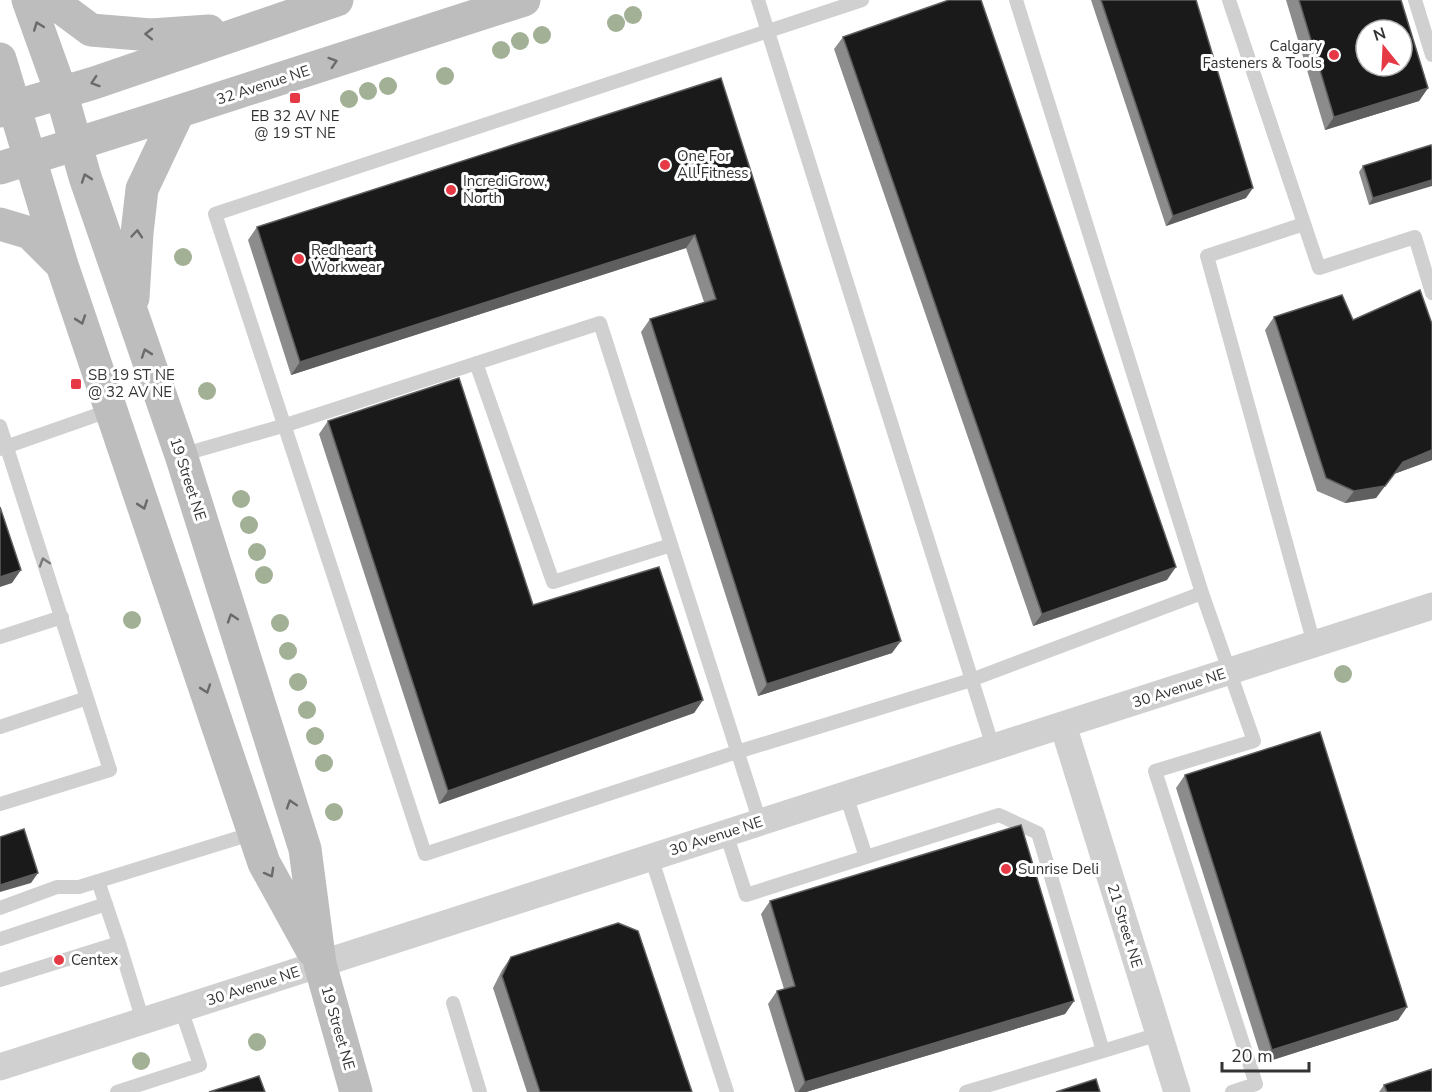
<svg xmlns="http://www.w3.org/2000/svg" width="1432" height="1092" viewBox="0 0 1432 1092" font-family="'Nunito Sans',sans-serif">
	<rect width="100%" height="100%" fill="#fff"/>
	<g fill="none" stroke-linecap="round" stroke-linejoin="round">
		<path stroke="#d0d0d0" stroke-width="14" d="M758,0L993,747
			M862,0L215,214L425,854L737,752L971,680L1202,593
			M1016,0L1202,593L1254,741L1155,771L1256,1084L1232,1092
			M1229,0L1319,268L1415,237L1432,293
			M1415,0L1432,55
			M1304,224L1207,256L1314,644
			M476,363L553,582L671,545
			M0,426L110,770L0,804
			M0,449L111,410
			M181,455L286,425L600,323L760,822
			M0,637L62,617
			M0,727L87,698
			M846,795L866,857
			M726,833L746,895L999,815L1038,833L1103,1051L1159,1034
			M651,857L727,1092
			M98,881L119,943
			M0,908L57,887H79L254,833
			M0,939L106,904
			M0,980L119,943L143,1021
			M453,1003L480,1092
			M117,1092L200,1065L181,1009
			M966,1092L1103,1051"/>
		<path stroke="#d0d0d0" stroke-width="27" d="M1063,725L1177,1092
			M0,1067L1432,606"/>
		<path stroke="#bdbdbd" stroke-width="33" d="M28,0L61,92L85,177L181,455L305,849L320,964L356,1092
			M54,0L60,7L91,30L151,35L209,31
			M0,59L62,265L264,863L312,950
			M0,111L94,83L337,0
			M0,168C175,113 350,57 524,0
			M0,224L30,233L60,263
			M133,298L137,233L142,189L178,113"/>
	</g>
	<g fill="#a2b095">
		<circle cx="633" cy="15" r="9"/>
		<circle cx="616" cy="23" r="9"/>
		<circle cx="542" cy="35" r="9"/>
		<circle cx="520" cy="41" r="9"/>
		<circle cx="501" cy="50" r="9"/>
		<circle cx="445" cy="76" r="9"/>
		<circle cx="388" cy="86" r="9"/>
		<circle cx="368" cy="91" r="9"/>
		<circle cx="349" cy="99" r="9"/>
		<circle cx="183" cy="257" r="9"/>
		<circle cx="207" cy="391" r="9"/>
		<circle cx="241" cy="499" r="9"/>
		<circle cx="249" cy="525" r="9"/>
		<circle cx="257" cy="552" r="9"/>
		<circle cx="264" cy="575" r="9"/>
		<circle cx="132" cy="620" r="9"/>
		<circle cx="280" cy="623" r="9"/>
		<circle cx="288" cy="651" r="9"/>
		<circle cx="1343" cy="674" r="9"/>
		<circle cx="298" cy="682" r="9"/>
		<circle cx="307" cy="710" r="9"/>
		<circle cx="315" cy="736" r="9"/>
		<circle cx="324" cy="763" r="9"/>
		<circle cx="334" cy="812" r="9"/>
		<circle cx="257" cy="1042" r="9"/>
		<circle cx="141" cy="1061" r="9"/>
	</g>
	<path fill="#8c8c8c" d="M1091,0H1196L1246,198L1166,226Z
		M1286,0H1401L1428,88L1419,101L1325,130Z
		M843,37L1167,580L1033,626L834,49Z
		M721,78L892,653L758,696L641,332L650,319L704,302L686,248L291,375L248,240L257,227Z
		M1431,145L1369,205L1359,172L1363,166Z
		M1274,317L1432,324V460L1394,474L1376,498L1345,503L1317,491L1265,330Z
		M328,421L533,605L703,700L694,713L439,804L319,434Z
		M1185,775L1407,1007L1398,1020L1263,1063L1176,788Z
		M770,901L1074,1001L1065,1014L806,1092H795L768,1004L777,991L784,989L761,914Z
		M511,957L692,1092H527L493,988L502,970Z
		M1384,1085L1432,1092H1379Z"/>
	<path fill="#5f5f5f" d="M1428,88L1419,101L1325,130L1334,117Z
		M1432,180V186L1369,205L1373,198Z
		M1253,188L1246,198L1166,226L1173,216Z
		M695,235L686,248L291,375L300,362Z
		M1432,450V460L1394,474L1376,498L1345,503L1354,491L1403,462Z
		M1176,567L1167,580L1033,626L1042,614Z
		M21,570L12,583L0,587V577Z
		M901,641L892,653L758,696L767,684Z
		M703,700L694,713L439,804L448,791Z
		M38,873L31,883L0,892V885Z
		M1074,1001L1065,1014L806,1092H798L805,1082Z
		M1407,1007L1398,1020L1263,1063L1272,1050Z"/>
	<path fill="#1a1a1a" stroke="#5f5f5f" stroke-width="1.5" fill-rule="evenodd" d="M949,0H981L1176,567L1042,614L843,37Z
		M1101,0H1196L1253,188L1173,216Z
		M1299,0H1401L1428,88L1334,117ZM1366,30H1402V66H1366Z
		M721,78L901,641L767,684L650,319L716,299L695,235L300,362L257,227Z
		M1431,145L1432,149V180L1373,198L1363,166Z
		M1420,290L1432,324V450L1403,462L1385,486L1354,491L1326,478L1274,317L1342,295L1353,320Z
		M459,378L533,605L659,567L703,700L448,791L328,421Z
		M0,507L21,570L0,577Z
		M1320,732L1407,1007L1272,1050L1185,775Z
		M1021,825L1074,1001L805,1082L777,991L795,986L770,901Z
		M24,829L38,873L0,885V837Z
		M618,923L638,931L692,1092H540L502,976L511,957Z
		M1432,1069V1092H1387L1384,1085Z
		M259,1076L265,1092H209Z
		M1096,1079L1100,1092H1056Z"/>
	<defs><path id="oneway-chevron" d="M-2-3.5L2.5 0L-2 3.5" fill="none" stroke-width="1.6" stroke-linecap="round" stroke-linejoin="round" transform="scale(1.5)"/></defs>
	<g stroke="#6a6a6a">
		<use href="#oneway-chevron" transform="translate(38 26) rotate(-110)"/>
		<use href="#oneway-chevron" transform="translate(149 34) rotate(-179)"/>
		<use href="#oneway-chevron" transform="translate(333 62) rotate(-18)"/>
		<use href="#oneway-chevron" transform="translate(95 82) rotate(162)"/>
		<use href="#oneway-chevron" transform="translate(86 178) rotate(-109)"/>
		<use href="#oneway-chevron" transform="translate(137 234) rotate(-85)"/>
		<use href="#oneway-chevron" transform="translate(81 320) rotate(71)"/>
		<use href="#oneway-chevron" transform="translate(146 353) rotate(-109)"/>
		<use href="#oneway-chevron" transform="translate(143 505) rotate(71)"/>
		<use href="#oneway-chevron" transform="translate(232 618) rotate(-108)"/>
		<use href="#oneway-chevron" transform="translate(206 689) rotate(71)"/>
		<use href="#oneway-chevron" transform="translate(291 804) rotate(-108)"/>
		<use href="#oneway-chevron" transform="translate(270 873) rotate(61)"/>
	</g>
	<use stroke="#7a7a7a" href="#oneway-chevron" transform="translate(44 562) rotate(-108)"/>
	<g fill="#e63946" stroke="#fff" stroke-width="2">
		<circle cx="1334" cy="55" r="6"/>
		<rect x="289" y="92" width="12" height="12" rx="3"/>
		<circle cx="665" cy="165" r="6"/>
		<circle cx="451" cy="190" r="6"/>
		<circle cx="299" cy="259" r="6"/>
		<rect x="70" y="378" width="12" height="12" rx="3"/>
		<circle cx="1006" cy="869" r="6"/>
		<circle cx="59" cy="960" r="6"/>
	</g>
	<g text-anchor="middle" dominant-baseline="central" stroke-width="6" stroke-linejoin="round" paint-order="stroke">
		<g font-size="15" fill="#333" stroke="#fff" text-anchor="start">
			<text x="1322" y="46" text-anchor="end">Calgary<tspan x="1322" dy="17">Fasteners &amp; Tools</tspan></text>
			<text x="295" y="116" text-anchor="middle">EB 32 AV NE<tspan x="295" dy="17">@ 19 ST NE</tspan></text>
			<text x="677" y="156">One For<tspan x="677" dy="17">All Fitness</tspan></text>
			<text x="463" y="181">IncrediGrow,<tspan x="463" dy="17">North</tspan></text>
			<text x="311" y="250">Redheart<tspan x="311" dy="17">Workwear</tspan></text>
			<text x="88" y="375">SB 19 ST NE<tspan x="88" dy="17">@ 32 AV NE</tspan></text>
			<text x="1018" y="869">Sunrise Deli</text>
			<text x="71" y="960">Centex</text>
		</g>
		<g font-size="15" fill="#333" stroke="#fff">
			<text transform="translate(263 85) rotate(-18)">32 Avenue NE</text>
			<text transform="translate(188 479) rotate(72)">19 Street NE</text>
			<text transform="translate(1179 688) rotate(-18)">30 Avenue NE</text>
			<text transform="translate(716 836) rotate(-18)">30 Avenue NE</text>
			<text transform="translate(1125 926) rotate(73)">21 Street NE</text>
			<text transform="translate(253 986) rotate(-18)">30 Avenue NE</text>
			<text transform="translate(338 1028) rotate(74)">19 Street NE</text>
		</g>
	</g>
	<g transform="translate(1384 48) rotate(342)"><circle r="28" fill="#ffffff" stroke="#adadad" stroke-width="1.5"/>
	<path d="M0-4.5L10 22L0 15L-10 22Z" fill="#e63946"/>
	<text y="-9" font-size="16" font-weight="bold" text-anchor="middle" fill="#333333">N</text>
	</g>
	<path d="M1222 1062v9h87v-9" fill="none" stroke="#333333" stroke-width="3"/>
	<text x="1231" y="1062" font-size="18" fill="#333333" stroke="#ffffff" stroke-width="4.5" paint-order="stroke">20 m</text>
</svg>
